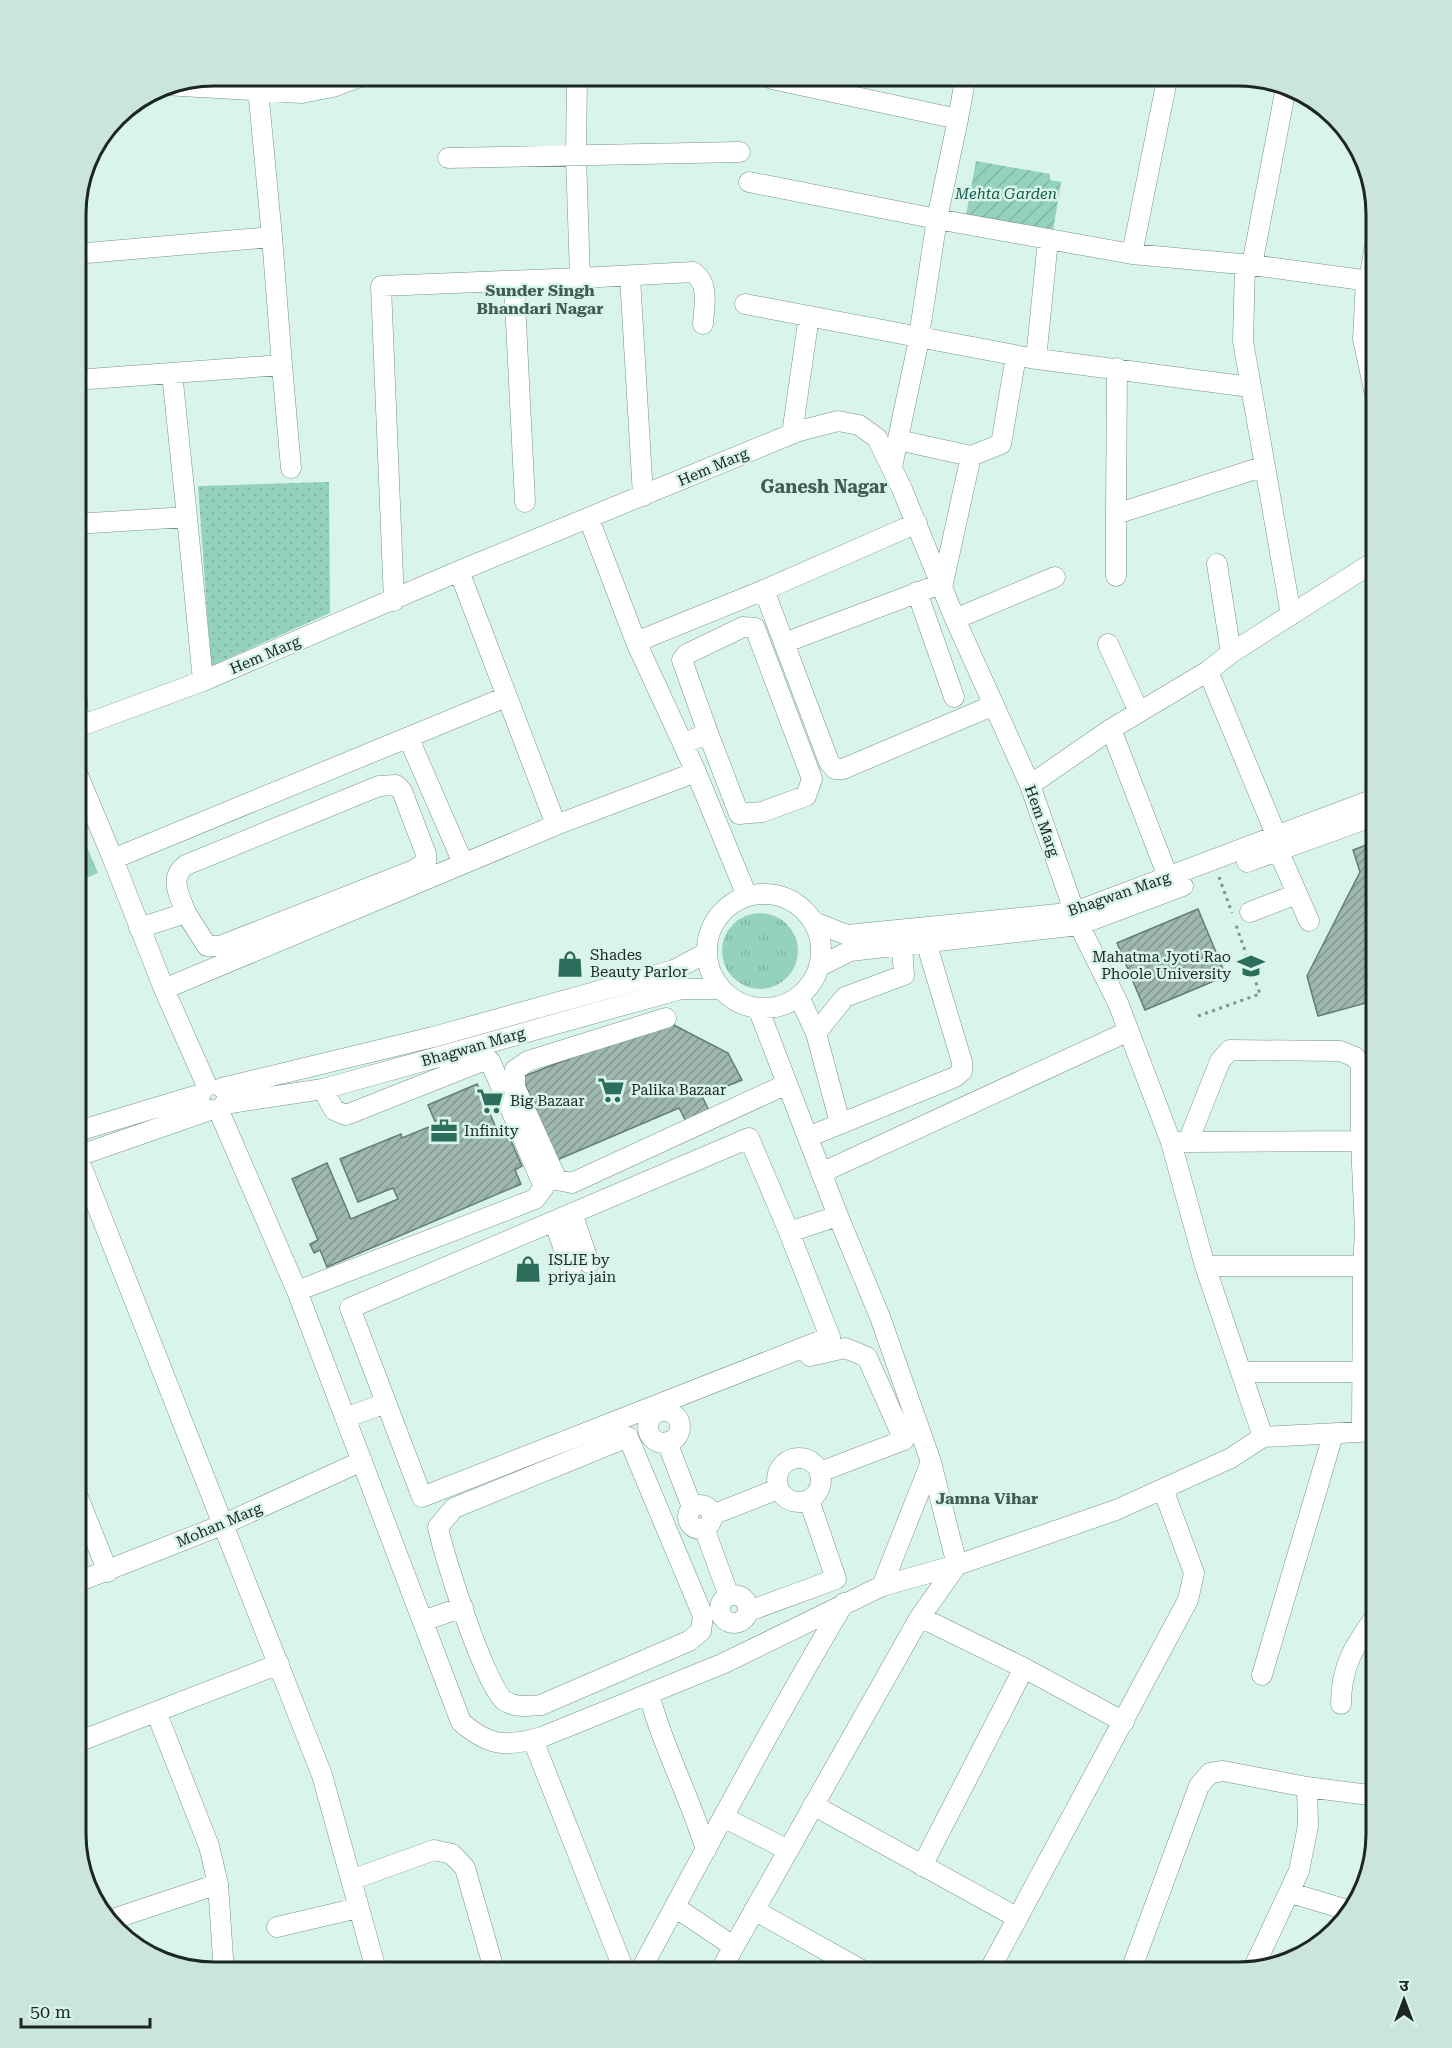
<svg xmlns="http://www.w3.org/2000/svg" width="1452" height="2048" viewBox="0 0 1452 2048" font-family="'Roboto Serif','Noto Sans Devanagari',serif">
	<defs>
		<pattern id="grass-tufts" width="24" height="20" patternUnits="userSpaceOnUse" patternTransform="scale(1.5)"><rect width="24" height="20" fill="#95d2be"/><path d="M3 7l-1-3M5 7V3M7 7l1-3M15 17l-1-3M17 17v-4M19 17l1-3" fill="none" stroke="#80b4a3"/></pattern>
		<pattern id="park-dots" width="8" height="8" patternUnits="userSpaceOnUse" patternTransform="scale(1.5)"><rect width="8" height="8" fill="#95d2be"/><path d="M2 2h.1M6 6h.1" fill="none" stroke="#80b4a3" stroke-width="1.8" stroke-linecap="round"/></pattern>
		<pattern id="garden-furrows" width="10" height="10" patternUnits="userSpaceOnUse" patternTransform="scale(1.5)"><rect width="10" height="10" fill="#95d2be"/><path d="M-1 1l2-2M0 10L10 0M9 11l2-2" fill="none" stroke="#80b4a3"/></pattern>
		<pattern id="building-hatch" width="6" height="6" patternUnits="userSpaceOnUse" patternTransform="scale(1.5)"><rect width="6" height="6" fill="#9eb8af"/><path d="M-1 1l2-2M0 6l6-6M5 7l2-2" fill="none" stroke="#80968e"/></pattern>
	</defs>
	<rect width="100%" height="100%" fill="#d9f5eb"/>
	<path fill="url(#grass-tufts)" d="M75,819L98,873L75,883Z
		M722 951a38 38 0 1 1 76 0a38 38 0 1 1-76 0Z"/>
	<path fill="url(#park-dots)" d="M329,482L330,613L211,666L198,486Z"/>
	<path fill="url(#garden-furrows)" d="M976,161L1050,174V180L1061,182L1053,231L966,215Z"/>
	<path fill="url(#building-hatch)" stroke="#657e75" stroke-width="1.5" d="M1377,841V1000L1318,1016L1307,976L1360,872L1353,850Z
		M1198,909L1226,976L1145,1010L1117,943Z
		M666,1021L728,1053L742,1080L702,1096L712,1117L689,1127L679,1108L557,1160L522,1077Z
		M477,1084L500,1137L508,1134L522,1166L515,1170L521,1184L327,1267L320,1250L314,1253L310,1244L318,1240L292,1179L327,1163L351,1219L398,1199L393,1188L358,1202L340,1159L401,1134L402,1138L436,1124L428,1105Z"/>
	<g fill="none" stroke-linecap="round" stroke-linejoin="round">
		<defs>
			<path id="minor" d="M772,79L958,119L966,75
				M164,85L302,93L333,87L365,75
				M448,158L740,152
				M749,182L937,219L958,119
				M75,254L272,237L258,89
				M1132,254L1252,265L1377,282
				M1245,265L1243,341L1291,615
				M1252,265L1286,87
				M630,277L643,496
				M580,278L693,272C710,284 704,306 703,324
				M1366,281L1363,339L1377,404
				M1369,281L1377,233
				M514,282L525,502
				M745,304L1030,358L1250,387
				M1036,359L1048,240
				M282,365L291,468
				M1117,368L1116,514L1265,466
				M75,380L282,365L272,237
				M792,434L809,316
				M971,456L1001,444L1016,356
				M892,467L917,349L937,219L1132,254L1168,75
				M187,517L203,681
				M589,519L636,642L696,772L747,896
				M75,524L187,517L172,373
				M1217,564L1231,653
				M459,571L556,825L696,772
				M1116,576V514
				M764,590L829,762L835,769H843L994,705
				M917,592L954,697
				M394,601L381,286L580,278L576,156L577,75
				M955,619L1055,577
				M636,642L764,590L917,523
				M784,643L943,583L971,456L898,440
				M1108,644L1139,712
				M1208,671L1282,849
				M75,677L79,726
				M75,728L203,681L459,571L799,431L838,421L859,425L877,438L902,489L955,619L1030,785L1079,925L1118,1003L1171,1142L1205,1266L1263,1437L1231,1458L1116,1510L957,1565L882,1586L722,1664L542,1737C506,1747 490,1747 461,1722L297,1291L218,1109
				M1111,729L1168,877
				M409,739L463,863
				M683,744L708,733L682,660L687,654L743,627L755,628L812,779L806,796L762,812L739,814L708,733
				M75,768L113,859L506,697
				M1030,785L1111,729L1208,671L1231,653L1377,560
				M1278,850L1309,921
				M113,859L164,989L207,1086
				M1247,862L1377,815
				M707 951a57 57 0 1 1 114 0a57 57 0 1 1-114 0Z
				M1250,912L1297,894
				M814,922L847,935L1058,914L1085,908L1377,798
				M139,928L186,913C180,896 168,878 186,865L379,786L396,785L402,791L426,854V862L414,870L220,946H207L186,913
				M820,966L850,951L1079,925L1183,886
				M164,989L556,825
				M799,997L816,1033L840,1123
				M666,1018L528,1061L515,1070V1087L557,1180L572,1183L787,1084
				M816,1033L845,997L904,975L902,945
				M222,1088L433,1037L674,970L706,953
				M224,1104L323,1089L681,989H720
				M75,1132L201,1094
				M808,1137L955,1077L962,1071V1062L926,942
				M1171,1142H1188L1361,1141V1065L1355,1057L1340,1051L1230,1050L1220,1061L1188,1142
				M75,1150L322,1775L377,1973
				M75,1157L210,1110
				M821,1173L1129,1031
				M572,1213L589,1263
				M554,1221L571,1269
				M789,1232L830,1337L422,1497L350,1308L749,1138L789,1232L838,1216
				M1205,1266H1363L1365,1232L1361,1141
				M297,1291L535,1199L544,1187L490,1061L480,1062L346,1115L334,1110L323,1089
				M810,1356L845,1348L867,1357L904,1440L820,1472
				M1241,1372H1364
				M648 1427a16 16 0 1 1 32 0a16 16 0 1 1-32 0Z
				M345,1418L386,1403
				M1362,1432L1363,1266
				M628,1437L703,1616L701,1631L689,1641L541,1705C528,1706 516,1708 505,1701C486,1689 443,1554 438,1527L454,1508Z
				M1263,1437L1377,1431
				M667,1442L692,1507
				M777 1480a22 22 0 1 1 44 0a22 22 0 1 1-44 0Z
				M75,1490L108,1572
				M688 1517a12 12 0 1 1 24 0a12 12 0 1 1-24 0Z
				M712,1515L778,1489
				M704,1528L729,1596
				M75,1583L222,1525L362,1461
				M882,1586L931,1462
				M720 1609a14 14 0 1 1 28 0a14 14 0 1 1-28 0Z
				M749,1611L836,1579L809,1500
				M920,1617L1024,1668L1124,1722
				M423,1621L463,1607
				M1262,1675L1333,1435
				M649,1694C663,1748 690,1797 706,1850
				M1341,1704C1341,1665 1355,1645 1377,1614
				M533,1740L625,1973
				M75,1743L279,1664
				M813,1805L1018,1918
				M725,1818L788,1850
				M922,1866L1024,1668
				M351,1880L434,1850L452,1854L465,1868L495,1973
				M218,1884L224,1973
				M1291,1893L1351,1911
				M675,1907L733,1946
				M754,1910L867,1973
				M110,1920L218,1884L209,1846L157,1714
				M277,1927L358,1908
				M1253,1969L1299,1871L1308,1826L1307,1787L1377,1796
				M639,1973C706,1849 772,1724 844,1603
				M719,1973L920,1617L957,1565L931,1462L880,1317L838,1216L758,1008
				M988,1973L1188,1600L1194,1573L1163,1489
				M1130,1973L1199,1786L1210,1773L1223,1771L1307,1787"/>
		</defs>
		<use href="#minor" stroke="#7a938a" stroke-width="21"/>
		<path stroke="#7f938c" stroke-width="3" stroke-dasharray="3 4.5" stroke-linecap="butt" d="M1219,877L1232,913
			M1198,1016L1260,994L1236,925"/>
		<use href="#minor" stroke="#fff" stroke-width="20"/>
	</g>
	<defs>
		<symbol id="shop-bare" viewBox="-9 -9 18 18"><path d="M-5-2.5h2.3a2.7 3.5 0 0 1 5.4 0H5L5.5 6h-11ZM-1.5-2.5h3a1.5 2.3 0 0 0-3 0Z" fill="#2d6d5b" stroke="#d9f5eb" stroke-width="2.5" paint-order="stroke"/></symbol>
		<symbol id="university-bare" viewBox="-9 -9 18 18"><path d="M0-5L7-2L0 1L-7-2ZM-4 1L0 2.5L4 1V4Q0 6-4 4Z" fill="#2d6d5b" stroke="#d9f5eb" stroke-width="2.5" paint-order="stroke"/></symbol>
		<symbol id="supermarket-bare" viewBox="-9 -9 18 18"><path d="M-6-5.5h2.5l.6 2H6L4.5 2H-2.5L-4.4-4H-6ZM-1.5 3.2a1.3 1.3 0 1 0 .1 0ZM3 3.2a1.3 1.3 0 1 0 .1 0Z" fill="#2d6d5b" stroke="#d9f5eb" stroke-width="2.5" paint-order="stroke"/></symbol>
		<symbol id="office-bare" viewBox="-9 -9 18 18"><path d="M-6-3h4V-5.5h4V-3h4V5H-6ZM-1-4.5V-3h2v-1.5ZM-6 0V1H6V0Z" fill="#2d6d5b" stroke="#d9f5eb" stroke-width="2.5" paint-order="stroke"/></symbol>
	</defs>
	<g fill-rule="evenodd">
		<use href="#shop-bare" x="551" y="945" width="38" height="38"/>
		<use href="#university-bare" x="1232" y="947" width="38" height="38"/>
		<use href="#supermarket-bare" x="592" y="1071" width="38" height="38"/>
		<use href="#supermarket-bare" x="471" y="1082" width="38" height="38"/>
		<use href="#office-bare" x="425" y="1112" width="38" height="38"/>
		<use href="#shop-bare" x="509" y="1250" width="38" height="38"/>
	</g>
	<g text-anchor="middle" dominant-baseline="central" stroke-width="5" stroke-linejoin="round" paint-order="stroke">
		<g font-size="15" font-style="italic" fill="#115a49" stroke="#d9f5eb">
			<text x="1006" y="194">Mehta Garden</text>
		</g>
		<g font-size="15" fill="#1c2723" stroke="#d9f5eb">
			<text transform="translate(713 467) rotate(-23)">Hem Marg</text>
			<text transform="translate(265 655) rotate(-23)">Hem Marg</text>
			<text transform="translate(1042 821) rotate(70)">Hem Marg</text>
			<text transform="translate(1119 894) rotate(-19)">Bhagwan Marg</text>
			<text transform="translate(473 1047) rotate(-16)">Bhagwan Marg</text>
			<text transform="translate(219 1525) rotate(-23)">Mohan Marg</text>
		</g>
		<g font-size="15" fill="#1c2723" stroke="#d9f5eb" text-anchor="start">
			<text x="590" y="955">Shades<tspan x="590" dy="17">Beauty Parlor</tspan></text>
			<text x="1231" y="957" text-anchor="end">Mahatma Jyoti Rao<tspan x="1231" dy="17">Phoole University</tspan></text>
			<text x="631" y="1090">Palika Bazaar</text>
			<text x="510" y="1101">Big Bazaar</text>
			<text x="464" y="1131">Infinity</text>
			<text x="548" y="1260">ISLIE by<tspan x="548" dy="17">priya jain</tspan></text>
		</g>
		<g font-size="16" font-weight="bold" fill="#435b53" stroke="#d9f5eb">
			<text x="540" y="290">Sunder Singh<tspan x="540" dy="18">Bhandari Nagar</tspan></text>
			<text x="987" y="1498">Jamna Vihar</text>
		</g>
		<g font-size="18" font-weight="bold" fill="#435b53" stroke="#d9f5eb">
			<text x="824" y="486">Ganesh Nagar</text>
		</g>
	</g>
	<path d="M0 0H1452V2048H0ZM214 86H1238A128 128 0 0 1 1366 214V1834A128 128 0 0 1 1238 1962H214A128 128 0 0 1 86 1834V214A128 128 0 0 1 214 86Z" fill="#cae5db" fill-rule="evenodd"/>
	<path fill="none" stroke="#1c2723" stroke-width="3" d="M214 86H1238A128 128 0 0 1 1366 214V1834A128 128 0 0 1 1238 1962H214A128 128 0 0 1 86 1834V214A128 128 0 0 1 214 86Z"/>
	<g transform="translate(1404 2000)" stroke="#d9f5eb" stroke-width="4.5" paint-order="stroke">
	<path d="M0-4.5L10 22L0 15L-10 22Z" fill="#1c2723"/>
	<text y="-9" font-size="16" font-weight="bold" text-anchor="middle" fill="#1c2723">उ</text>
	</g>
	<path d="M21 2018v9h129v-9" fill="none" stroke="#1c2723" stroke-width="3"/>
	<text x="30" y="2018" font-size="18" fill="#1c2723" stroke="#d9f5eb" stroke-width="4.5" paint-order="stroke">50 m</text>
</svg>
